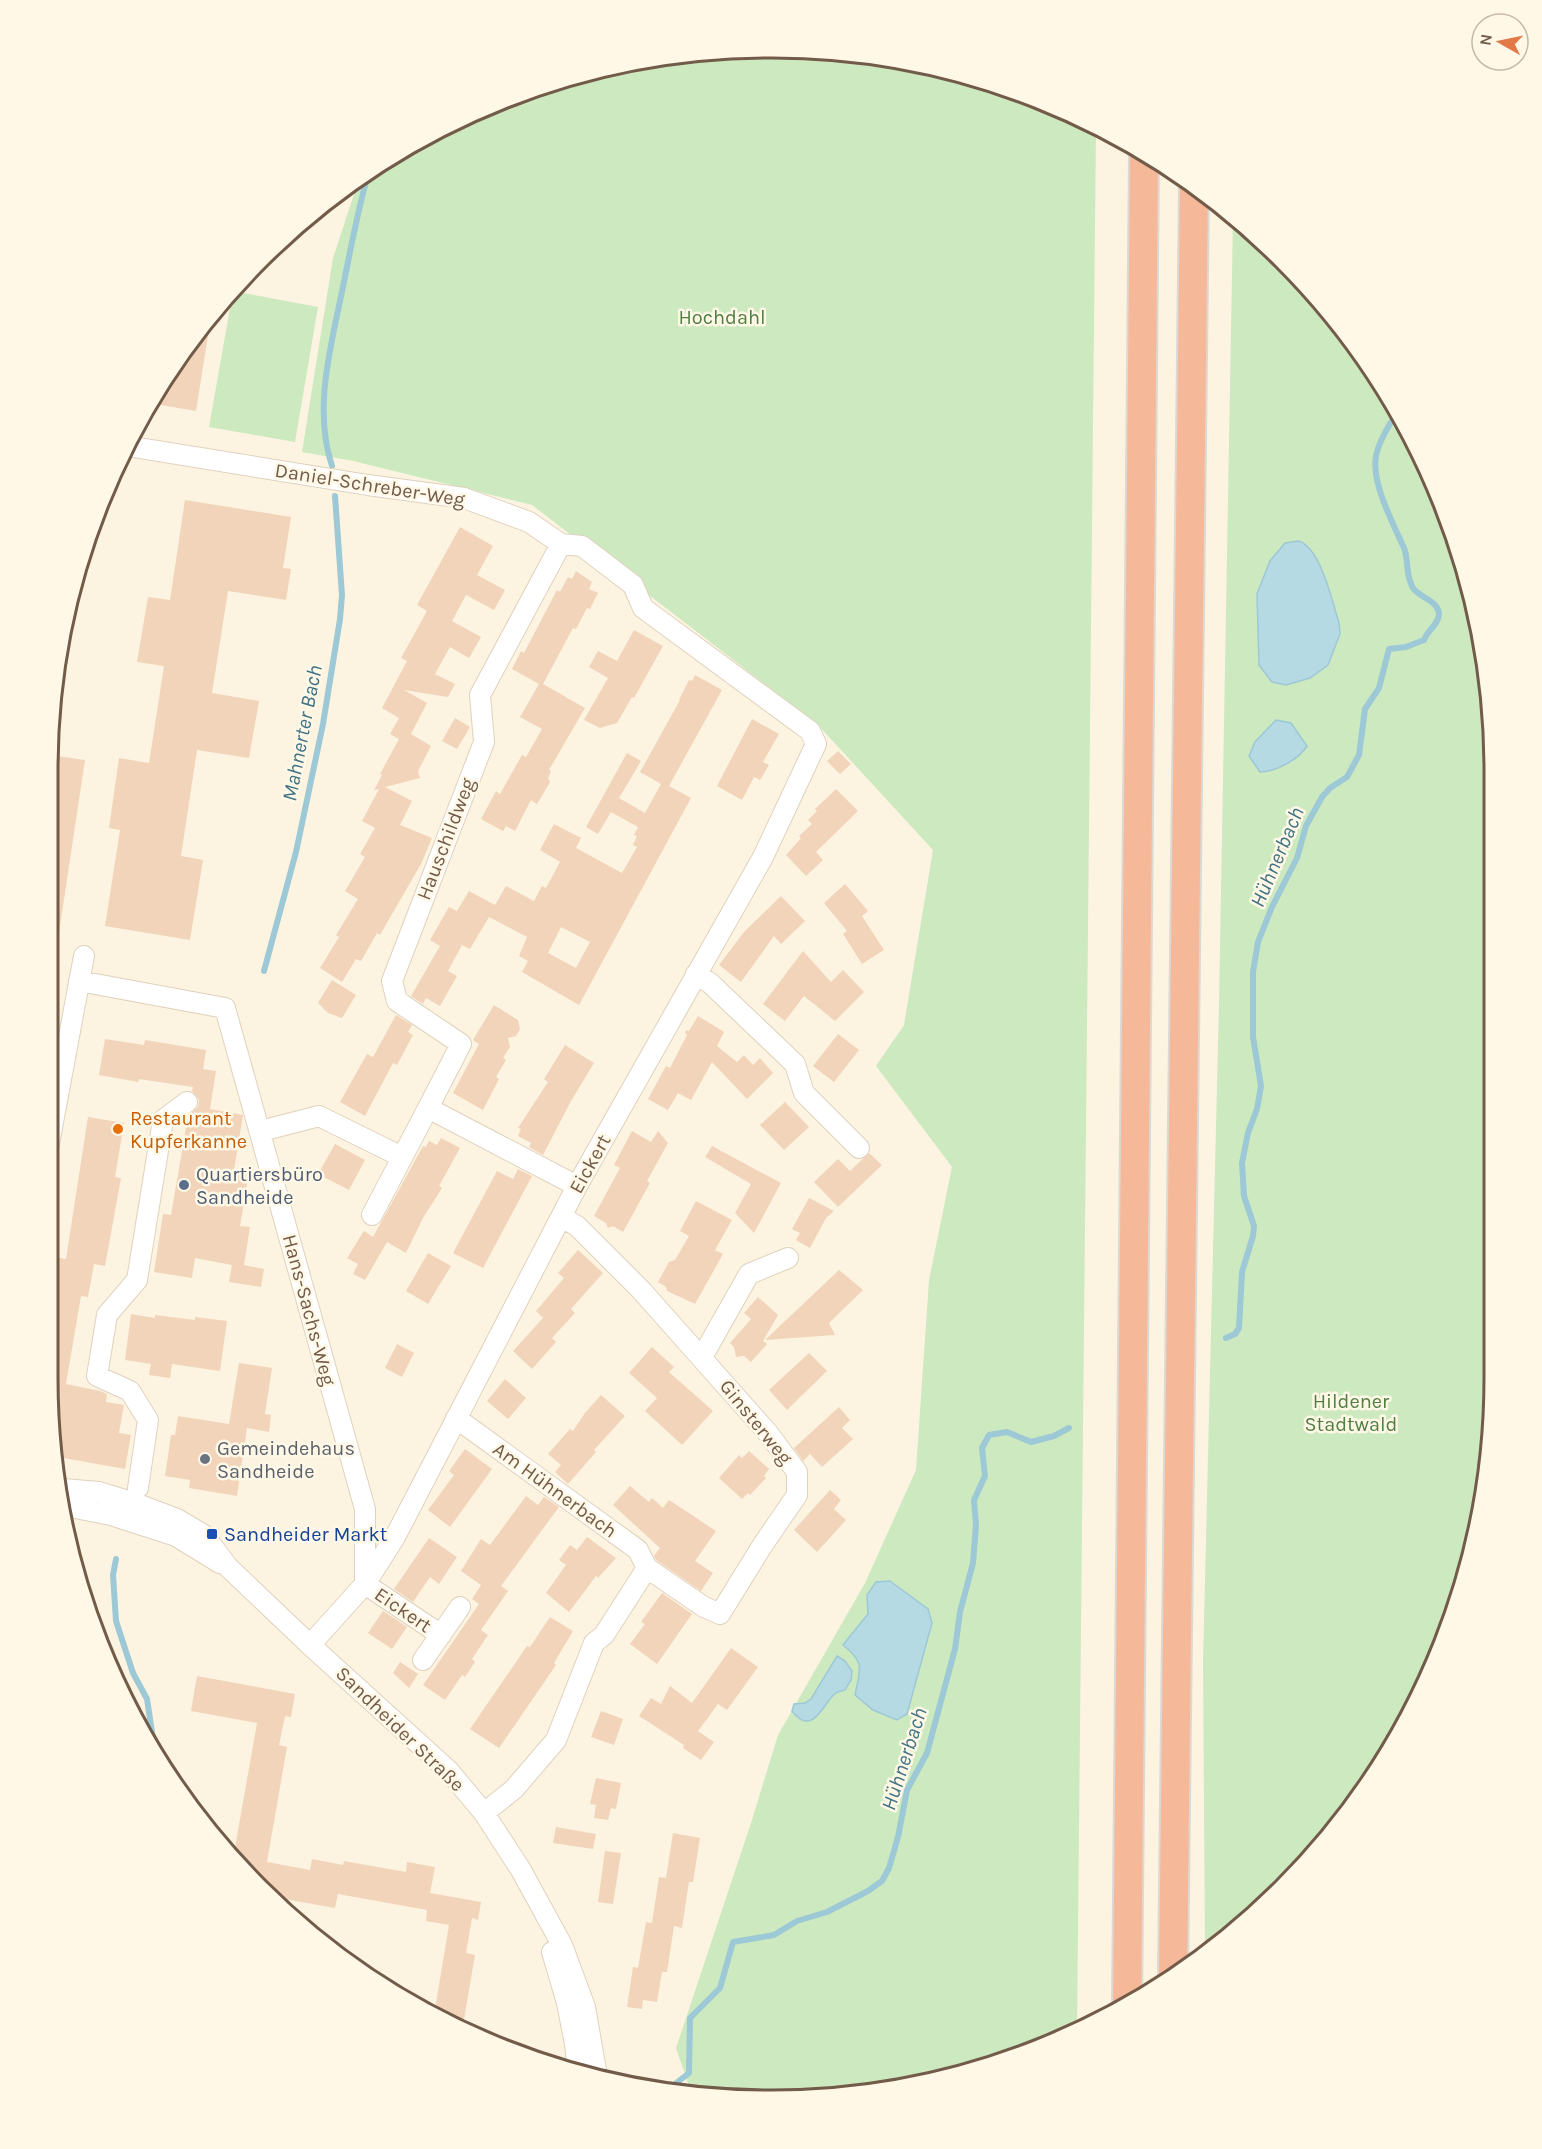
<svg xmlns="http://www.w3.org/2000/svg" width="1542" height="2149" viewBox="0 0 1542 2149" font-family="Karla,sans-serif">
	<rect width="100%" height="100%" fill="#fcf4e1"/>
	<path fill="#cde9c0" d="M819,50L958,73L1096,126L1077,2031L1048,2046L865,2095H692L676,2048L751,1823L778,1735L865,1583L916,1470L929,1280L952,1167L876,1066L904,1025L933,850L818,725L532,505L353,461L302,452L333,258L358,182L410,145L539,86L677,54Z
		M1233,218L1315,295L1420,452L1469,584L1488,676L1492,1425L1469,1565L1419,1698L1344,1818L1247,1922L1205,1952L1203,1662L1219,1003Z
		M233,291L318,307L295,442L209,427Z"/>
	<path fill="#b6dae4" stroke="#9dc8d6" stroke-width="1.5" d="M1299,541C1321,549 1332,601 1339,623L1340,634L1328,665L1310,678L1286,685L1272,682L1259,665L1257,594L1270,561L1285,543Z
		M1276,720L1291,723L1307,746C1299,759 1276,772 1260,772L1249,756L1255,742Z
		M890,1581L928,1609L932,1623L907,1714L897,1720L873,1710L855,1695C860,1669 866,1663 843,1645L868,1614L867,1595L876,1582Z
		M837,1656L845,1661L852,1671L851,1680L845,1690C842,1691 839,1691 836,1693C824,1701 813,1739 792,1711L794,1704L805,1703L811,1699Z"/>
	<g fill="none" stroke-linecap="round" stroke-linejoin="round">
		<path stroke="#9dc8d6" stroke-width="6" d="M332,466C314,412 329,354 340,301C349,259 356,216 368,175
			M264,971L296,852L323,724L340,619L342,595L335,496
			M1226,1338L1235,1334L1239,1328L1242,1272L1253,1236L1254,1226L1244,1196L1242,1163L1248,1133L1257,1109L1261,1086L1253,1037V972L1258,942L1272,907L1297,858L1306,826L1322,797L1330,788L1347,777L1359,755L1365,709L1379,688L1389,649L1406,647L1424,640C1427,631 1440,623 1439,613C1437,600 1420,598 1413,588C1405,575 1409,560 1404,548C1393,523 1371,483 1376,456C1378,444 1385,432 1391,422L1399,421
			M116,1559L113,1575L116,1621L133,1673L147,1699L155,1752
			M665,2092L689,2073L690,2018L720,1988L733,1942L774,1935L797,1921L827,1912L868,1891L882,1881L889,1868L898,1837L907,1790L927,1753L955,1649L960,1612L973,1563L976,1525L974,1500L985,1476L982,1448L989,1435L1007,1432L1031,1442L1054,1436L1069,1428"/>
	</g>
	<path fill="#f1d4b9" fill-rule="evenodd" d="M211,317L196,411L149,403L168,378Z
		M185,500L291,517L283,568L291,569L286,600L228,591L212,693L259,701L249,758L197,750L181,856L203,860L190,940L105,926L120,830L109,828L119,758L149,763L164,666L137,662L148,597L170,600Z
		M460,527L493,546L477,575L505,590L494,610L466,595L452,621L481,637L469,658L450,647L435,674L455,684L448,697L404,690L427,703L411,734L431,746L418,771L420,778L385,787L412,801L400,825L432,838L421,864L380,935L377,933L361,961L356,959L342,982L320,968L339,937L336,935L358,899L345,891L365,857L360,854L375,828L362,821L379,789L374,790L382,775L380,774L399,739L390,734L399,718L382,708L407,661L401,658L427,611L417,605Z
		M576,571L592,582L589,589L598,593L590,609L587,608L576,629L573,628L543,684L585,708L549,770L551,771L548,778L550,782L537,804L531,800L515,831L506,826L503,831L481,819L496,791L500,794L522,755L526,757L542,729L520,717L539,684L512,669L521,651L524,653L557,590L560,592L568,577L572,579Z
		M634,630L663,646L634,698L632,697L617,723L600,728L584,720L608,678L589,667L598,651L617,661Z
		M695,675L722,690L669,786L691,798L579,1005L522,972L528,961L519,956L527,937L489,917L470,949L462,945L448,971L457,976L440,1006L426,998L423,1004L411,996L440,946L430,940L449,907L457,911L469,891L495,905L506,886L534,901L542,886L546,888L560,862L540,850L554,824L581,838L576,848L622,873L637,847L633,845L637,836L634,835L638,827L611,812L598,834L586,827L627,753L641,761L619,798L645,813L661,784L640,772L680,700H679L689,680L692,681ZM561,927L590,942L576,968L548,953Z
		M455,718L470,727L457,749L442,741Z
		M752,719L779,734L763,762L769,765L760,780L754,777L742,800L717,786Z
		M838,751L851,764L840,774L827,761Z
		M50,755L85,760L57,946H48Z
		M836,789L858,811L816,852L823,860L806,876L786,855L801,838L799,836L812,824L808,820L817,811L815,809Z
		M845,884L868,911L862,916L884,950L862,964L843,934L847,931L824,903Z
		M781,896L805,921L781,944L774,936L741,982L719,965L744,932Z
		M803,951L831,982L843,970L864,992L835,1021L804,996L785,1021L763,1004Z
		M332,980L356,995L342,1018L328,1013L318,1003Z
		M494,1005L518,1020L520,1029L516,1036L508,1038L510,1047L503,1058L506,1060L496,1077L499,1079L483,1110L453,1093L479,1044L473,1040Z
		M396,1015L412,1025L408,1032L413,1035L397,1065L393,1063L365,1116L340,1102L367,1054L373,1057Z
		M698,1016L724,1032L717,1046L737,1062L744,1055L753,1065L760,1058L773,1073L747,1099L712,1062L691,1100L678,1093L668,1110L648,1099L666,1066L670,1068L687,1035L685,1032L687,1030L689,1031Z
		M838,1034L859,1050L834,1082L813,1066Z
		M105,1039L144,1045L145,1040L206,1050L203,1069L216,1071L210,1109L243,1115L234,1170L249,1172L240,1226L250,1227L244,1265L264,1269L261,1287L229,1282L232,1265L195,1258L192,1278L154,1272L163,1214L171,1215L188,1116L198,1107L199,1100L192,1091L193,1087L139,1079L138,1082L99,1075Z
		M565,1045L594,1063L571,1101L543,1155L529,1147L531,1143L518,1136L521,1129L518,1128L548,1082L544,1079Z
		M785,1102L809,1127L784,1150L760,1125Z
		M88,1117L124,1123L115,1177L121,1178L105,1266L94,1264L88,1297L81,1296L66,1384L100,1391L107,1394L106,1402L124,1405L119,1433L131,1435L125,1469L58,1457L48,1378V1256L66,1259Z
		M632,1131L651,1142L658,1131L668,1143L647,1181L650,1183L623,1232L613,1226L608,1228L606,1223L594,1216L620,1168L614,1165Z
		M441,1138L460,1148L439,1186L442,1188L423,1218L406,1253L387,1242L365,1280L353,1274L358,1264L347,1258L364,1231L373,1237L423,1146L426,1147L429,1141L437,1145Z
		M335,1144L365,1160L349,1190L318,1174Z
		M712,1146L781,1183L754,1233L735,1213L751,1184L705,1157Z
		M869,1153L882,1165L838,1207L814,1182L838,1159L850,1171Z
		M518,1169L532,1176L483,1268L453,1253L497,1171L513,1179Z
		M809,1198L834,1211L826,1218L810,1248L796,1240L800,1233L792,1229Z
		M696,1201L732,1220L715,1250L723,1254L695,1304L667,1291L666,1287L658,1282L669,1262L675,1260L689,1236L680,1231Z
		M578,1250L603,1273L571,1309L575,1313L552,1338L556,1342L532,1369L513,1351L543,1318L536,1311L564,1278L558,1273Z
		M428,1253L451,1266L428,1304L406,1291Z
		M839,1270L863,1290L829,1323L835,1335L765,1340Z
		M758,1297L778,1315L763,1341L767,1344L751,1362L744,1356L736,1357L734,1347L730,1343L751,1319L744,1313Z
		M131,1314L155,1318V1315L195,1320V1317L227,1321L220,1371L172,1364L170,1378L149,1375L151,1364L125,1360Z
		M397,1344L414,1353L402,1377L385,1368Z
		M652,1347L674,1367L669,1372L713,1411L682,1445L645,1411L657,1398L629,1373Z
		M809,1353L827,1371L787,1410L769,1390Z
		M239,1363L272,1368L265,1414L271,1415L269,1432L247,1428L237,1496L189,1488L190,1480L165,1476L171,1435H175L178,1416L229,1424Z
		M505,1379L526,1398L508,1419L487,1401Z
		M601,1395L625,1416L594,1450L596,1452L568,1484L555,1472L561,1465L548,1454L570,1429L573,1431L585,1413Z
		M839,1407L850,1420L842,1428L853,1439L822,1467L810,1454L803,1461L794,1448Z
		M465,1449L492,1469L450,1527L428,1510L454,1475L449,1471Z
		M749,1451L769,1469L764,1476L766,1478L750,1495L748,1493L742,1499L719,1478L739,1455L742,1458Z
		M630,1486L649,1502L652,1498L663,1508L669,1500L716,1531L695,1561L713,1573L701,1591L656,1560L654,1556L660,1548L613,1505Z
		M830,1490L841,1500L834,1509L846,1520L817,1552L794,1530Z
		M526,1496L538,1505L544,1497L559,1507L501,1586L508,1591L481,1630L488,1635L472,1659L475,1662L465,1677L462,1675L445,1700L423,1685L479,1604L472,1599L481,1585L461,1571L481,1539L490,1545Z
		M587,1537L616,1558L598,1578L596,1576L569,1612L546,1593L566,1565L559,1560L570,1545L577,1550Z
		M429,1538L457,1557L439,1584L430,1577L413,1602L394,1589Z
		M662,1593L692,1614L657,1664L630,1644L645,1624L641,1622Z
		M383,1611L407,1627L392,1649L368,1633Z
		M550,1617L573,1631L554,1663L556,1665L499,1748L470,1729L527,1646L530,1647Z
		M731,1648L758,1667L727,1710L718,1704L698,1731L714,1742L701,1760L683,1748L684,1745L639,1716L651,1698L661,1704L670,1686L692,1703Z
		M400,1662L418,1674L409,1688L393,1673Z
		M197,1676L295,1694L291,1717L285,1716L279,1745L287,1747L267,1862L310,1870L312,1859L343,1865L344,1861L406,1872L407,1862L435,1867L430,1893L481,1902L478,1920L472,1918L466,1953L475,1955L462,2031L434,2015L449,1925L426,1921L427,1910L338,1894L335,1908L273,1897L234,1853L257,1723L191,1711Z
		M601,1711L623,1719L614,1745L591,1737Z
		M596,1778L621,1783L616,1809L611,1808L608,1820L594,1818L596,1805L590,1804Z
		M556,1827L596,1834L593,1849L553,1843Z
		M673,1833L700,1838L693,1882H689L682,1928L674,1926L667,1972H662L657,2002L643,2000L642,2009L627,2007L633,1967L638,1968L646,1922L652,1923L659,1877L666,1878Z
		M605,1851L621,1853L613,1904L598,1902Z"/>
	<g fill="none" stroke-linecap="round" stroke-linejoin="round">
		<defs>
			<path id="minor" d="M127,446L368,485L464,498L529,522L561,544L582,546L633,585L643,608L810,731L816,744L763,857L577,1186L395,1537L365,1584L310,1645
				M561,544L480,695L484,742L392,981L397,1001L461,1044L428,1108L577,1186
				M696,974L710,983L795,1064L804,1093L859,1148
				M79,981L225,1008L365,1509V1584L441,1635
				M261,1131L319,1116L402,1157
				M48,1149L84,956
				M372,1215L428,1108
				M702,1357L749,1274L788,1258
				M456,1418L638,1550L647,1568L704,1607L720,1614L762,1546L797,1495V1472L768,1433L641,1290L577,1226L561,1217
				M138,1488L148,1420L130,1391L97,1376L107,1315L137,1280L163,1120L187,1102
				M63,1489L99,1492L135,1503L177,1519L204,1535L228,1567L310,1645L449,1771L484,1813L521,1870L562,1945L585,2007L597,2076
				M65,1506L111,1515L176,1536L220,1563
				M423,1660L460,1607
				M484,1813L514,1789L556,1740L594,1643L604,1635L647,1568
				M552,1952L567,2003L575,2044L578,2072"/>
			<path id="highway" d="M1173,1975L1194,187
				M1127,2007L1144,156"/>
		</defs>
		<use href="#minor" stroke="#e0d1bd" stroke-width="22"/>
		<use href="#highway" stroke="#ddd8d3" stroke-width="32"/>
		<use href="#minor" stroke="#fff" stroke-width="20"/>
		<use href="#highway" stroke="#f5b999" stroke-width="28"/>
	</g>
	<circle fill="#e8710a" stroke="#fff8e7" stroke-width="2" cx="118" cy="1129" r="6"/>
	<circle fill="#5c6f8a" stroke="#fff8e7" stroke-width="2" cx="184" cy="1185" r="6"/>
	<circle fill="#6b7280" stroke="#fff8e7" stroke-width="2" cx="205" cy="1459" r="6"/>
	<rect fill="#1a4fb4" stroke="#fff8e7" stroke-width="2" x="206" y="1528" width="12" height="12" rx="3"/>
	<g text-anchor="middle" dominant-baseline="central" stroke-width="5" stroke-linejoin="round" paint-order="stroke">
		<g font-size="20" fill="#507e43" stroke="#fff8e7">
			<text x="722" y="317">Hochdahl</text>
			<text x="1351" y="1401">Hildener<tspan x="1351" dy="23">Stadtwald</tspan></text>
		</g>
		<g font-size="20" fill="#725b49" stroke="#fff8e7">
			<text transform="translate(370 485) rotate(9)">Daniel-Schreber-Weg</text>
			<text transform="translate(446 839) rotate(-69)">Hauschildweg</text>
			<text transform="translate(590 1164) rotate(-61)">Eickert</text>
			<text transform="translate(309 1310) rotate(75)">Hans-Sachs-Weg</text>
			<text transform="translate(756 1422) rotate(51)">Ginsterweg</text>
			<text transform="translate(555 1490) rotate(36)">Am Hühnerbach</text>
			<text transform="translate(403 1610) rotate(34)">Eickert</text>
			<text transform="translate(400 1729) rotate(44)">Sandheider Straße</text>
		</g>
		<g font-size="20" fill="#c56008" stroke="#fff8e7" text-anchor="start">
			<text x="130" y="1118">Restaurant<tspan x="130" dy="23">Kupferkanne</tspan></text>
		</g>
		<g font-size="20" fill="#4e5e75" stroke="#fff8e7" text-anchor="start">
			<text x="196" y="1174">Quartiersbüro<tspan x="196" dy="23">Sandheide</tspan></text>
		</g>
		<g font-size="20" fill="#5b616d" stroke="#fff8e7" text-anchor="start">
			<text x="217" y="1448">Gemeindehaus<tspan x="217" dy="23">Sandheide</tspan></text>
		</g>
		<g font-size="20" fill="#164399" stroke="#fff8e7" text-anchor="start">
			<text x="224" y="1534">Sandheider Markt</text>
		</g>
		<g font-size="21" font-style="italic" fill="#437485" stroke="#fff8e7">
			<text transform="translate(302 733) rotate(-79)">Mahnerter Bach</text>
			<text transform="translate(1277 857) rotate(-67)">Hühnerbach</text>
			<text transform="translate(904 1759) rotate(-72)">Hühnerbach</text>
		</g>
	</g>
	<path d="M0 0H1542V2149H0ZM770 58H772A712 712 0 0 1 1484 770V1378A712 712 0 0 1 772 2090H770A712 712 0 0 1 58 1378V770A712 712 0 0 1 770 58Z" fill="#fff8e7" fill-rule="evenodd"/>
	<path fill="none" stroke="#725b49" stroke-width="3" d="M770 58H772A712 712 0 0 1 1484 770V1378A712 712 0 0 1 772 2090H770A712 712 0 0 1 58 1378V770A712 712 0 0 1 770 58Z"/>
	<g transform="translate(1500 42) rotate(279)"><circle r="28" fill="#fff8e7" stroke="#c7b9a8" stroke-width="1.5"/>
	<path d="M0-4.5L10 22L0 15L-10 22Z" fill="#e47948"/>
	<text y="-9" font-size="16" font-weight="bold" text-anchor="middle" fill="#725b49">N</text>
	</g>
</svg>
